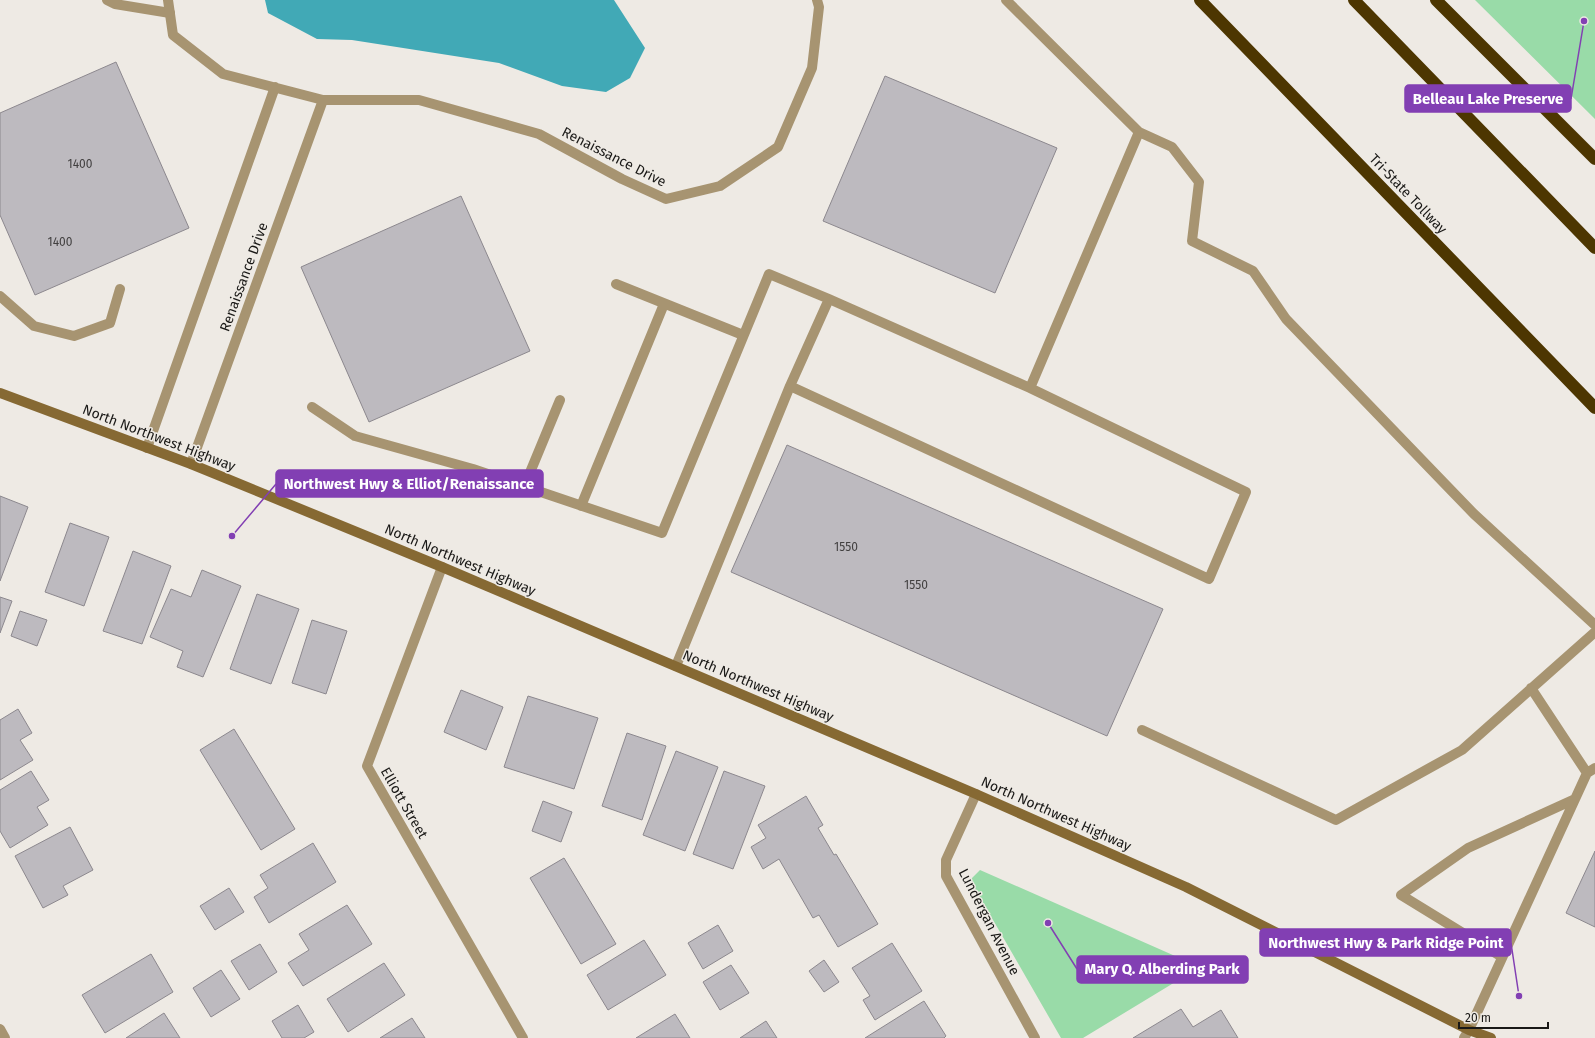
<svg xmlns="http://www.w3.org/2000/svg" width="1595" height="1038" viewBox="0 0 1595 1038" font-family="'Fira Sans',sans-serif">
	<rect width="100%" height="100%" fill="#eeeae4"/>
	<path fill="#99dba8" d="M1475,0H1595V119Z
		M980,870L1200,967L1083,1038H1061L970,880Z"/>
	<path fill="#41a9b6" d="M265,0H614L645,48L630,78L606,92L562,86L499,63L352,40L317,39L268,13Z"/>
	<path fill="#bdbabf" stroke="#8c888e" d="M116,62L189,228L35,295L0,215V113Z
		M885,76L1057,148L995,293L823,221Z
		M461,196L530,351L369,422L301,267Z
		M787,445L1163,609L1107,736L731,572Z
		M0,496L28,507L0,581Z
		M70,523L109,537L84,606L45,592Z
		M133,551L171,566L142,644L103,631Z
		M202,570L241,586L203,677L177,667L183,651L150,637L171,589L191,597Z
		M257,594L299,609L271,684L230,669Z
		M0,597L12,601L0,633Z
		M20,611L47,620L37,646L11,636Z
		M312,620L347,631L326,694L292,683Z
		M461,690L503,707L486,750L444,732Z
		M528,696L598,718L574,789L504,767Z
		M18,709L32,733L20,740L33,760L0,780V720Z
		M234,729L295,829L261,850L200,750Z
		M627,733L666,746L642,820L602,806Z
		M676,751L718,767L685,851L643,835Z
		M31,771L49,800L37,807L48,825L10,848L0,831V790Z
		M724,771L765,786L733,869L693,854Z
		M806,796L823,825L818,828L834,855L836,854L878,924L838,947L819,915L813,918L779,859L763,869L751,847L766,838L758,825Z
		M543,801L572,812L561,842L532,831Z
		M70,827L93,870L63,886L68,895L43,908L15,856Z
		M313,843L336,882L269,923L254,897L268,888L260,875Z
		M1595,851V927L1566,913Z
		M564,858L616,944L581,964L530,878Z
		M229,888L244,912L215,930L200,906Z
		M347,905L372,944L303,986L288,963L309,950L299,934Z
		M718,925L733,951L703,969L688,943Z
		M644,940L666,975L608,1010L587,975Z
		M892,943L922,991L875,1020L863,1000L870,996L852,968Z
		M260,944L277,972L249,990L231,961Z
		M151,954L173,992L105,1033L82,995Z
		M824,960L839,982L824,992L809,971Z
		M384,963L405,995L348,1032L327,999Z
		M731,965L749,993L720,1010L703,982Z
		M221,970L240,999L211,1017L193,988Z
		M924,1001L946,1036L944,1038H865Z
		M298,1005L314,1032L304,1038H282L272,1021Z
		M1181,1009L1193,1027L1221,1010L1238,1038H1133Z
		M164,1013L180,1038H126Z
		M675,1014L690,1038H636Z
		M412,1018L425,1038H380Z
		M766,1021L777,1038H740Z"/>
	<g fill="none" stroke-linecap="round" stroke-linejoin="round">
		<path stroke="#a79471" stroke-width="10" d="M107,0L115,4L170,13
			M1139,132L1172,147L1199,182L1192,241L1253,271L1286,319L1445,484L1474,514L1595,625
			M616,284L743,335
			M0,296L34,326L74,336L110,323L120,289
			M829,299L790,386L1209,579L1246,492L1030,388
			M312,407L355,436L473,469L662,533L769,274L829,299L1030,388L1139,132L1006,0
			M524,487L560,400
			M581,506L664,304
			M676,666L790,386
			M1531,688L1587,773L1595,768
			M1142,730L1336,820L1462,750L1595,632
			M1502,957L1401,895L1468,848L1575,799
			M1469,1030L1587,773"/>
		<path stroke="#a79471" stroke-width="10" d="M168,0L173,35L223,74L323,100H419L539,134L622,179L666,199L720,186L778,147L812,68L819,7L817,0
			M147,448L275,87
			M191,464L323,100
			M442,567L367,766L523,1038
			M976,794L946,860V876L1035,1038
			M0,1029L5,1038
			M1464,1038L1469,1030"/>
		<path stroke="#866933" stroke-width="10" d="M0,393L191,464L442,567L976,794L1186,887L1469,1030L1491,1038"/>
		<path stroke="#4d3601" stroke-width="12" d="M1200,0L1595,408
			M1354,0L1595,248
			M1436,0L1595,159"/>
	</g>
	<g text-anchor="middle" dominant-baseline="central" stroke-width="3" stroke-linejoin="round" paint-order="stroke">
		<g font-size="12" fill="#424040">
			<text x="80" y="164">1400</text>
			<text x="60" y="242">1400</text>
			<text x="846" y="547">1550</text>
			<text x="916" y="585">1550</text>
		</g>
		<g font-size="14" fill="#191816" stroke="#eeeae4">
			<text transform="translate(614 157) rotate(27)">Renaissance Drive</text>
			<text transform="translate(1408 194) rotate(46)">Tri-State Tollway</text>
			<text transform="translate(244 277) rotate(-70)">Renaissance Drive</text>
			<text transform="translate(159 438) rotate(21)">North Northwest Highway</text>
			<text transform="translate(460 560) rotate(23)">North Northwest Highway</text>
			<text transform="translate(758 686) rotate(23)">North Northwest Highway</text>
			<text transform="translate(404 803) rotate(60)">Elliott Street</text>
			<text transform="translate(1056 814) rotate(24)">North Northwest Highway</text>
			<text transform="translate(989 922) rotate(63)">Lundergan Avenue</text>
		</g>
	</g>
	<path fill="none" stroke="#823fb3" stroke-width="1.5" d="M1584 21L1571 99M232 536L276 484M1519 996L1511 943M1048 923L1077 969"/>
	<g fill="#823fb3" stroke="#eeeae4" stroke-width="1.5">
		<circle cx="1584" cy="21" r="4"/>
		<circle cx="232" cy="536" r="4"/>
		<circle cx="1519" cy="996" r="4"/>
		<circle cx="1048" cy="923" r="4"/>
	</g>
	<g fill="#823fb3" stroke="#823fb3" stroke-width="1.5">
		<rect x="1405" y="85" width="166" height="27" rx="4"/>
		<rect x="276" y="470" width="267" height="27" rx="4"/>
		<rect x="1260" y="929" width="251" height="27" rx="4"/>
		<rect x="1077" y="956" width="171" height="27" rx="4"/>
	</g>
	<g font-size="15" text-anchor="middle" font-weight="bold" fill="#fff">
		<text x="1488" y="104">Belleau Lake Preserve</text>
		<text x="409" y="489">Northwest Hwy &amp; Elliot/Renaissance</text>
		<text x="1386" y="948">Northwest Hwy &amp; Park Ridge Point</text>
		<text x="1162" y="974">Mary Q. Alberding Park</text>
	</g>
	<path d="M1459 1022v6h89v-6" fill="none" stroke="#191816" stroke-width="2"/>
	<text x="1465" y="1022" font-size="12" fill="#191816" stroke="#eeeae4" stroke-width="3" paint-order="stroke">20 m</text>
</svg>
